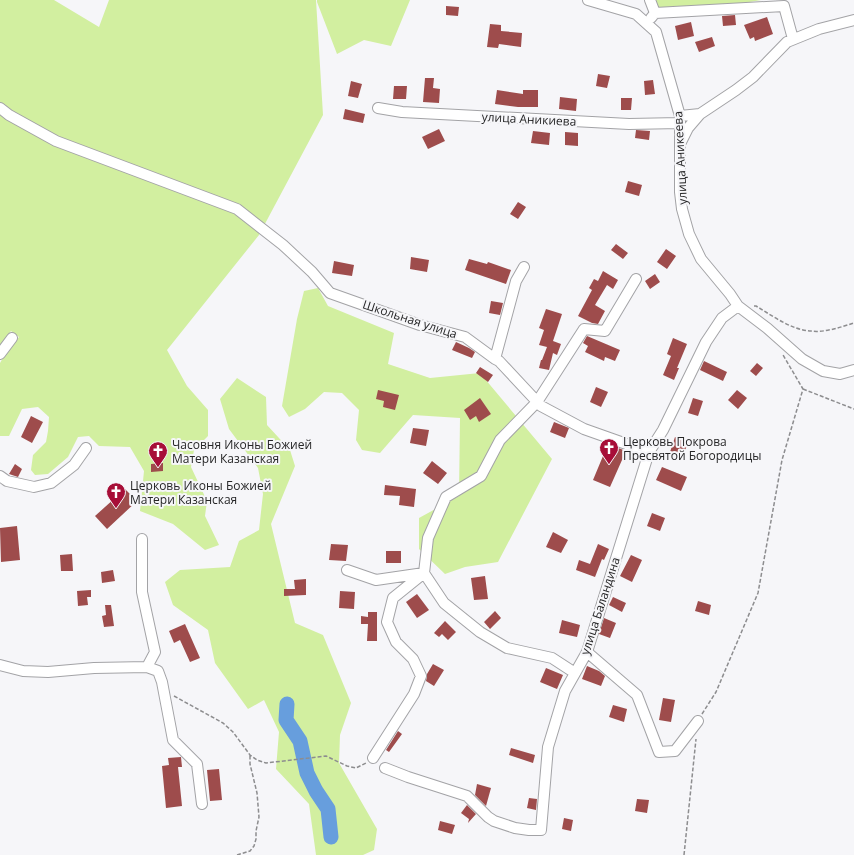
<svg xmlns="http://www.w3.org/2000/svg" width="854" height="855" viewBox="0 0 854 855" font-family="'Open Sans',sans-serif">
	<rect width="100%" height="100%" fill="#f6f6f9"/>
	<path fill="#d2efa0" d="M0,0H54L99,27L109,0H316L323,115L259,235L167,350L187,386L208,410V436L194,450L191,467L207,501L205,516L219,545L205,550L173,524L140,511L144,471L130,447L99,446L89,436L78,437L68,457L48,474L35,475L31,470L33,455L46,442L48,431L49,417L38,407L22,409L9,436H0V363L4,356L19,337L11,331L0,345Z
		M317,0H410L391,46L364,40L337,54L317,2Z
		M654,0H761L738,4L662,12Z
		M318,288L328,306L394,333L388,364L430,378L480,373L552,459L498,562L465,567L445,574L419,549V518L459,496L460,418L413,415L380,453L362,450L356,440L359,410L342,393L324,392L305,409L289,417L282,406L297,319L304,291Z
		M237,378L266,397L267,425L290,450L295,466L271,524L295,623L323,635L351,703L340,735L339,763L377,829L374,850L363,855H316L309,804L276,769L279,732L264,700L248,709L215,663L208,630L173,605L165,582L180,570L230,567L239,541L259,530L263,494L258,468L229,429L220,399Z"/>
	<g fill="none" stroke-linecap="round" stroke-linejoin="round">
		<path stroke="#679edd" stroke-width="15" d="M287,704L286,720L300,741L307,773L316,791L328,809L331,837"/>
	</g>
	<path fill="#9e4c4c" d="M446,6L459,7L458,16L446,15Z
		M735,15L736,25L723,26L722,16Z
		M767,17L773,34L755,41L754,37L750,39L744,25Z
		M691,22L694,36L678,40L675,26Z
		M490,24L501,25V31L522,33L521,47L499,44L498,48L487,47Z
		M712,37L715,46L699,52L695,42Z
		M598,74L610,76L607,88L596,86Z
		M425,78H434L433,88L440,89L439,103L423,102Z
		M653,80L655,94L645,95L644,81Z
		M351,81L362,84L358,98L348,96Z
		M394,86H407L406,99H393Z
		M497,90L523,94V90H538V107H518L495,104Z
		M560,97L577,99L576,111L559,109Z
		M621,98H632L631,110H621Z
		M345,109L365,114L363,123L343,119Z
		M439,129L445,141L428,149L422,137Z
		M636,130L650,131L649,140L635,138Z
		M533,131L550,133L549,145L531,143Z
		M565,132L578,133V146L565,145Z
		M628,181L642,185L639,196L625,192Z
		M518,202L526,207L518,219L510,214Z
		M616,244L628,253L623,259L611,250Z
		M666,249L676,256L667,269L657,262Z
		M411,257L429,260L427,272L410,269Z
		M469,259L487,264L488,262L511,270L506,284L465,270Z
		M334,261L354,265L352,276L332,273Z
		M603,271L618,280L613,289L607,285L595,305L605,311L598,324L592,323L578,316L592,290L589,288L594,279L598,281Z
		M655,274L660,282L650,289L645,281Z
		M491,301L503,303L500,315L489,313Z
		M546,309L562,314L553,341L561,344L557,355L553,353L549,370L539,368L541,360H542L547,347L539,345L544,330L539,328Z
		M587,336L620,350L615,361L605,357L604,361L585,352L588,346L583,343Z
		M673,338L687,344L677,368H679L674,380L663,375L671,356L667,354Z
		M456,342L469,348L475,352L472,358L452,350Z
		M704,361L727,372L723,381L700,370Z
		M757,363L763,368L756,376L750,371Z
		M480,367L493,375L488,382L476,373Z
		M596,387L608,392L601,407L590,402Z
		M378,390L399,395L395,410L383,407L384,401L376,399Z
		M737,390L747,398L738,409L728,400Z
		M480,398L491,414L479,422L476,416L470,420L464,410Z
		M693,398L703,401L698,416L688,413Z
		M31,416L43,422L32,443L21,437Z
		M554,422L569,428L565,438L550,432Z
		M413,428L429,430L426,446L410,443Z
		M675,437L688,442L683,457L670,452Z
		M608,444L626,451L610,487L593,480Z
		M432,461L447,473L438,484L423,473Z
		M163,463V471L151,472V464Z
		M15,464L22,469L18,477L9,474Z
		M662,467L687,477L681,491L656,480Z
		M385,485L416,489L414,507L399,505L400,496L384,495Z
		M125,489L137,501L107,529L95,516Z
		M652,513L665,518L660,531L647,526Z
		M17,526L20,560L1,562L0,528Z
		M553,532L568,540L561,553L546,547Z
		M331,544L348,545L346,561L329,560Z
		M598,544L609,549L604,560L602,559L595,577L576,570L579,560L590,564Z
		M386,551H401V563H386Z
		M72,554L73,571H61L60,555Z
		M631,555L642,560L632,582L620,576Z
		M113,570L115,581L102,583L101,572Z
		M485,576L488,599L474,600L471,578Z
		M306,579V595L284,596V589H295L294,580Z
		M91,590V597H87L88,605L78,606L77,591Z
		M340,591L355,592L354,609L339,608Z
		M417,594L429,610L417,618L406,602Z
		M613,597L626,603L622,612L609,605Z
		M698,601L711,605L709,615L695,611Z
		M105,605H111L114,626L104,627L102,616L106,615Z
		M495,611L501,618L490,629L484,622Z
		M368,612H377V641H367L368,624H361V616L368,617Z
		M604,618L616,623L610,638L599,634Z
		M562,620L580,625L577,637L559,633Z
		M445,621L456,632L448,640L442,634L439,637L434,633Z
		M185,624L200,658L190,662L180,640L174,643L169,631Z
		M433,664L444,670L434,686L426,681L427,676V674Z
		M587,666L599,671L605,676L601,686L582,679Z
		M546,668L563,675L557,689L540,682Z
		M663,698L675,700L671,722L659,720Z
		M613,705L627,709L624,722L609,717Z
		M398,731L402,734L389,752L386,750Z
		M511,748L535,755L533,763L509,755Z
		M181,757L182,767H178L182,806L166,808L162,766L169,765L168,758Z
		M219,769L222,800L210,801L207,770Z
		M477,784L491,788L486,806L475,795Z
		M529,798L537,799L536,810L527,808Z
		M637,799L649,800L647,813L635,811Z
		M467,805L476,814L468,823L469,819L461,813Z
		M564,818L573,820L571,831L562,829Z
		M440,821L455,825L452,834L438,830Z"/>
	<g fill="none" stroke-linecap="round" stroke-linejoin="round">
		<defs>
			<path id="minor" d="M588,0L636,14L656,32L680,116V192L682,209L689,234L701,259L730,294L738,306L767,328L802,359L823,371L840,374L854,370
				M650,0L655,13L651,18
				M655,13L784,6L793,39
				M0,108L9,115L56,141L237,209L283,245L312,272L330,293L420,325L465,337L495,359L499,361L541,406L584,429L649,452
				M378,108L402,112L629,124L680,123
				M680,116L700,114L736,90L753,77L787,42L819,29L854,20
				M681,142L688,128L700,114
				M0,354L12,338
				M495,359L516,281L524,267
				M0,476L7,481L34,487L51,483L74,465L86,448
				M347,570L376,580L424,573L444,603L480,632L507,648L552,658L575,673
				M587,652L637,695L659,752L675,751L698,721
				M0,665L23,671L48,672L94,668L147,667L155,652L142,592V539
				M147,667L158,671L162,682L173,740L197,764L202,804
				M373,758L414,694L421,676L413,659L396,642L387,622L393,598L424,573L428,538L446,497L481,476L500,440L537,402L584,329L605,331L636,279
				M385,768L408,777L467,796L488,817L494,821L515,828L529,830H541L548,747L565,691L587,652L649,452L663,430L706,342L722,318L738,306"/>
		</defs>
		<use href="#minor" stroke="#a3a3a6" stroke-width="12"/>
		<path stroke="#8d8d8f" stroke-width="1.5" stroke-dasharray="4 2" stroke-linecap="butt" d="M754,306H756C773,316 791,330 811,331C824,333 841,327 854,323
			M803,389L854,409
			M174,696L223,723L233,732L250,755L257,760L266,763L326,756L347,766L356,768L366,763
			M702,714L716,692L758,593L782,460L803,389L783,355
			M237,855L250,851L254,846L256,839V831L259,817L257,793L250,764V755
			M684,855L696,739"/>
		<use href="#minor" stroke="#fff" stroke-width="10"/>
	</g>
	<defs>
		<symbol id="church-pin" viewBox="-11 -11 22 30"><path d="M0 17L-7.5 6A9.5 9.5 0 1 1 7.5 6Z" fill="#a70e38" stroke="#f6f6f9"/><path d="M-1.2-6h2.4v3.5h3.3v2.4h-3.3V6h-2.4V-.1h-3.3v-2.4h3.3Z" fill="#fff"/></symbol>
	</defs>
	<g fill-rule="evenodd">
		<use href="#church-pin" x="598" y="437" width="22" height="30"/>
		<use href="#church-pin" x="147" y="440" width="22" height="30"/>
		<use href="#church-pin" x="105" y="481" width="22" height="30"/>
	</g>
	<g text-anchor="middle" dominant-baseline="central" stroke-width="4" stroke-linejoin="round" paint-order="stroke">
		<g font-size="12" fill="#262627" stroke="#f6f6f9">
			<text transform="translate(529 119) rotate(3)">улица Аникиева</text>
			<text transform="translate(680 158) rotate(-93)">улица Аникеева</text>
			<text transform="translate(410 319) rotate(18)">Школьная улица</text>
			<text transform="translate(600 606) rotate(-72)">улица Баландина</text>
		</g>
		<g font-size="12" fill="#262627" stroke="#f6f6f9" text-anchor="start">
			<text x="623" y="441">Церковь Покрова<tspan x="623" dy="14">Пресвятой Богородицы</tspan></text>
			<text x="172" y="444">Часовня Иконы Божией<tspan x="172" dy="14">Матери Казанская</tspan></text>
			<text x="130" y="485">Церковь Иконы Божией<tspan x="130" dy="14">Матери Казанская</tspan></text>
		</g>
	</g>
</svg>
